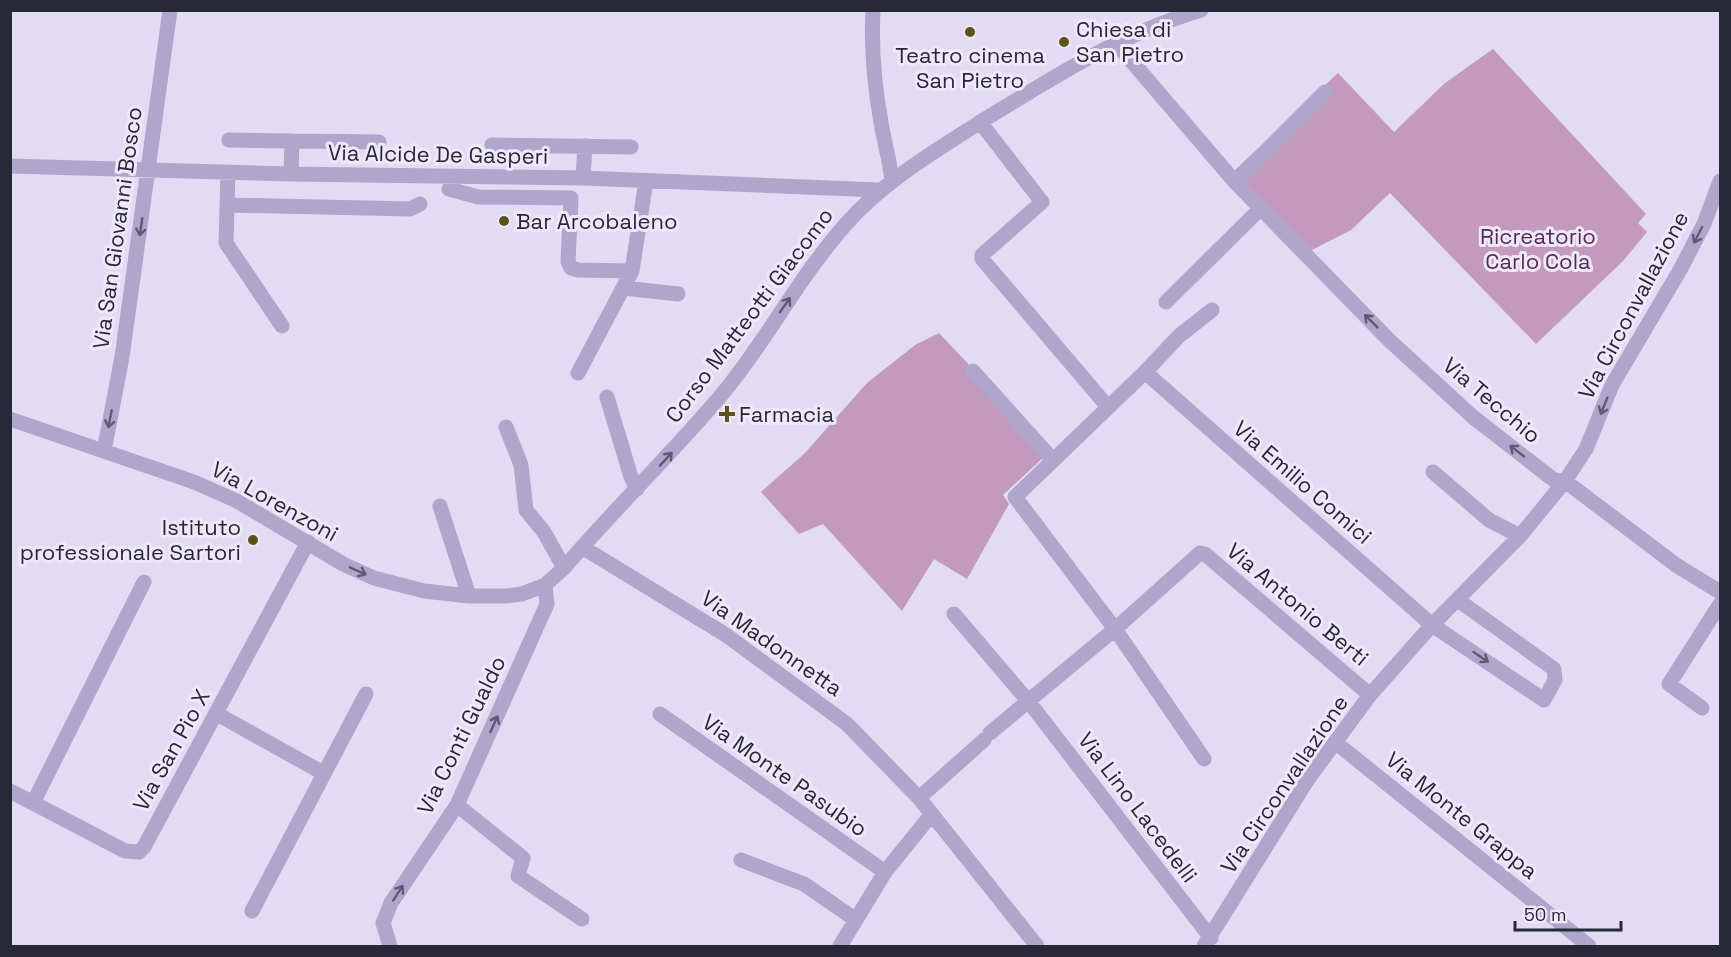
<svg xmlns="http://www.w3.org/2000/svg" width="1731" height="957" viewBox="0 0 1731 957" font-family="'Space Grotesk',sans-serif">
	<rect width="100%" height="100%" fill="#e3dbf3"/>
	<path fill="#c39abe" d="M1493,49L1646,214L1638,223L1647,232L1623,261L1536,344L1390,193L1351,230L1310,251L1234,171L1338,73L1394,132L1445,83Z
		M939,333L1011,409L1046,455L1003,495L1009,504L967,579L934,559L902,611L823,524L799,534L761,492L804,454L867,383L915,345Z"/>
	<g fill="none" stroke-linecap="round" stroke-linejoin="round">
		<path stroke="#b0a6cc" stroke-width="15" d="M873,10C871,49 874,84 881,122C884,142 890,160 892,181
			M1116,43L1235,182L1389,340L1473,417L1554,480L1565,481L1676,565L1720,592
			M980,122L1042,202L982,255V259L1108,407
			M229,140L292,141L291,174
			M292,141L379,142
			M492,145L631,147
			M10,166L291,174L583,178L878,190
			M228,172L226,243L282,326
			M583,178L585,146
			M1235,182L1325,92
			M449,189L478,197L571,198L568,262L571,268L578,270L632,271
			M227,205L410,209L420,204
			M624,288L678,294
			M1166,302L1260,209
			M973,371L1052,459
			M1145,372L1179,336L1212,310
			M578,373L632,271L646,181
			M607,397L631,477L637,489
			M10,419L194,482L237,501L343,564L374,578L424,591L469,596H506L522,594L545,585L564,568C615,508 672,454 723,393C767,340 799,277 846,224C883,182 932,153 979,123C1050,79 1120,34 1201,10
			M506,427L521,465L526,510L544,532L564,568
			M104,451L122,357L170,10
			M1433,472L1489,520L1520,536
			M440,506L469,596
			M582,547L726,635L847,724L919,798L1037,946
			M954,614L1029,702L1211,938
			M1702,708L1669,684L1720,604
			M217,714L323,773
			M660,714L885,872
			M990,733L1115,629L1200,553L1205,554L1370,695
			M1335,742L1589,946
			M1204,759L1115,629L1015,497L1145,372L1432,625L1544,700L1555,680L1554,669L1458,600
			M10,791L125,851L139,852L144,847L308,542
			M919,798L984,740
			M33,803L144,582
			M457,805L523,858L518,876L582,919
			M741,860L804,884L856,920
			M252,911L366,694
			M390,946L383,923L391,903L457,805L547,604L545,585
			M840,946L885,872L931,815
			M1204,946L1308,779L1370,695L1432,625L1520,536L1565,481L1586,449L1612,385L1680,270L1704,224L1720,181"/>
	</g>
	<defs><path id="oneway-shaft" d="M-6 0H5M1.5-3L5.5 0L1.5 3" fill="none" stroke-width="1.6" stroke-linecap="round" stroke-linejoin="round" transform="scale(1.5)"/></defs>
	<g stroke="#5f5a73">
		<use href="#oneway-shaft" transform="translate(141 227) rotate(98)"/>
		<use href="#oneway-shaft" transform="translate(1698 235) rotate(117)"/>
		<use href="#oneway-shaft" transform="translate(785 305) rotate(-55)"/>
		<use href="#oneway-shaft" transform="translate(1371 321) rotate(-135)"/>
		<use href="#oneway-shaft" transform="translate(1604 406) rotate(112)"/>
		<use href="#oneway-shaft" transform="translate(110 419) rotate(101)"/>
		<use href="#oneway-shaft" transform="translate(1517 451) rotate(-142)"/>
		<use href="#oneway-shaft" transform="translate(666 459) rotate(-47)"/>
		<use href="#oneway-shaft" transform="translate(358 571) rotate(24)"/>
		<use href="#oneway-shaft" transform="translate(1481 657) rotate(34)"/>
		<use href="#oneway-shaft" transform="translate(494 724) rotate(-66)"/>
		<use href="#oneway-shaft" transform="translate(398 893) rotate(-57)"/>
	</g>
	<g fill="#5b531b" stroke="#eee8fa" stroke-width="2">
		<circle cx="970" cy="32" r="6"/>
		<circle cx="1064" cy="42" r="6"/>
		<circle cx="504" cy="221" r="6"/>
		<path d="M724 405h6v6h6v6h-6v6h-6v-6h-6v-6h6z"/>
		<circle cx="253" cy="540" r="6"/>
	</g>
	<g text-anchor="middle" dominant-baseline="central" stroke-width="6" stroke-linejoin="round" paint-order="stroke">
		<g font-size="22" fill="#292838" stroke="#eee8fa" text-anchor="start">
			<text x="1076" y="29">Chiesa di<tspan x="1076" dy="25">San Pietro</tspan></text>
			<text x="970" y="55" text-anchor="middle">Teatro cinema<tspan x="970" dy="25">San Pietro</tspan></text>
			<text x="516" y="221">Bar Arcobaleno</text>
			<text x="739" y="414">Farmacia</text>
			<text x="241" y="527" text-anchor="end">Istituto<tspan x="241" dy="25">professionale Sartori</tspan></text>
		</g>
		<g font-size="22" fill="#292838" stroke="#eee8fa">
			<text transform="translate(438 154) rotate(1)">Via Alcide De Gasperi</text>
			<text transform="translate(117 228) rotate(-82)">Via San Giovanni Bosco</text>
			<text transform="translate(1633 305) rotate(-62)">Via Circonvallazione</text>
			<text transform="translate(749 315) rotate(-53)">Corso Matteotti Giacomo</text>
			<text transform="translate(1492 400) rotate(40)">Via Tecchio</text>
			<text transform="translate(1303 482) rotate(41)">Via Emilio Comici</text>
			<text transform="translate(275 501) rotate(29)">Via Lorenzoni</text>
			<text transform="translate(1298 604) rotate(40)">Via Antonio Berti</text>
			<text transform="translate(772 643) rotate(35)">Via Madonnetta</text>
			<text transform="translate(461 735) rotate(-64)">Via Conti Gualdo</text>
			<text transform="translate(171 750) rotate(-61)">Via San Pio X</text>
			<text transform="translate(785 775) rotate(35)">Via Monte Pasubio</text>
			<text transform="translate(1284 784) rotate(-56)">Via Circonvallazione</text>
			<text transform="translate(1138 807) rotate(53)">Via Lino Lacedelli</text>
			<text transform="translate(1462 815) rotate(39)">Via Monte Grappa</text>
		</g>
		<g font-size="22" fill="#572a50" stroke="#eee8fa">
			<text x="1538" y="236">Ricreatorio<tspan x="1538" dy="25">Carlo Cola</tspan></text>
		</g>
	</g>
	<rect width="1731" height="957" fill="none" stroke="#292838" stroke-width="24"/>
	<path d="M1515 921v9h106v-9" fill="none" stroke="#292838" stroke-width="3"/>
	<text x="1524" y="921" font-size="18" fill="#292838" stroke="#eee8fa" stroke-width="4.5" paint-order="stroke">50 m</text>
</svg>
